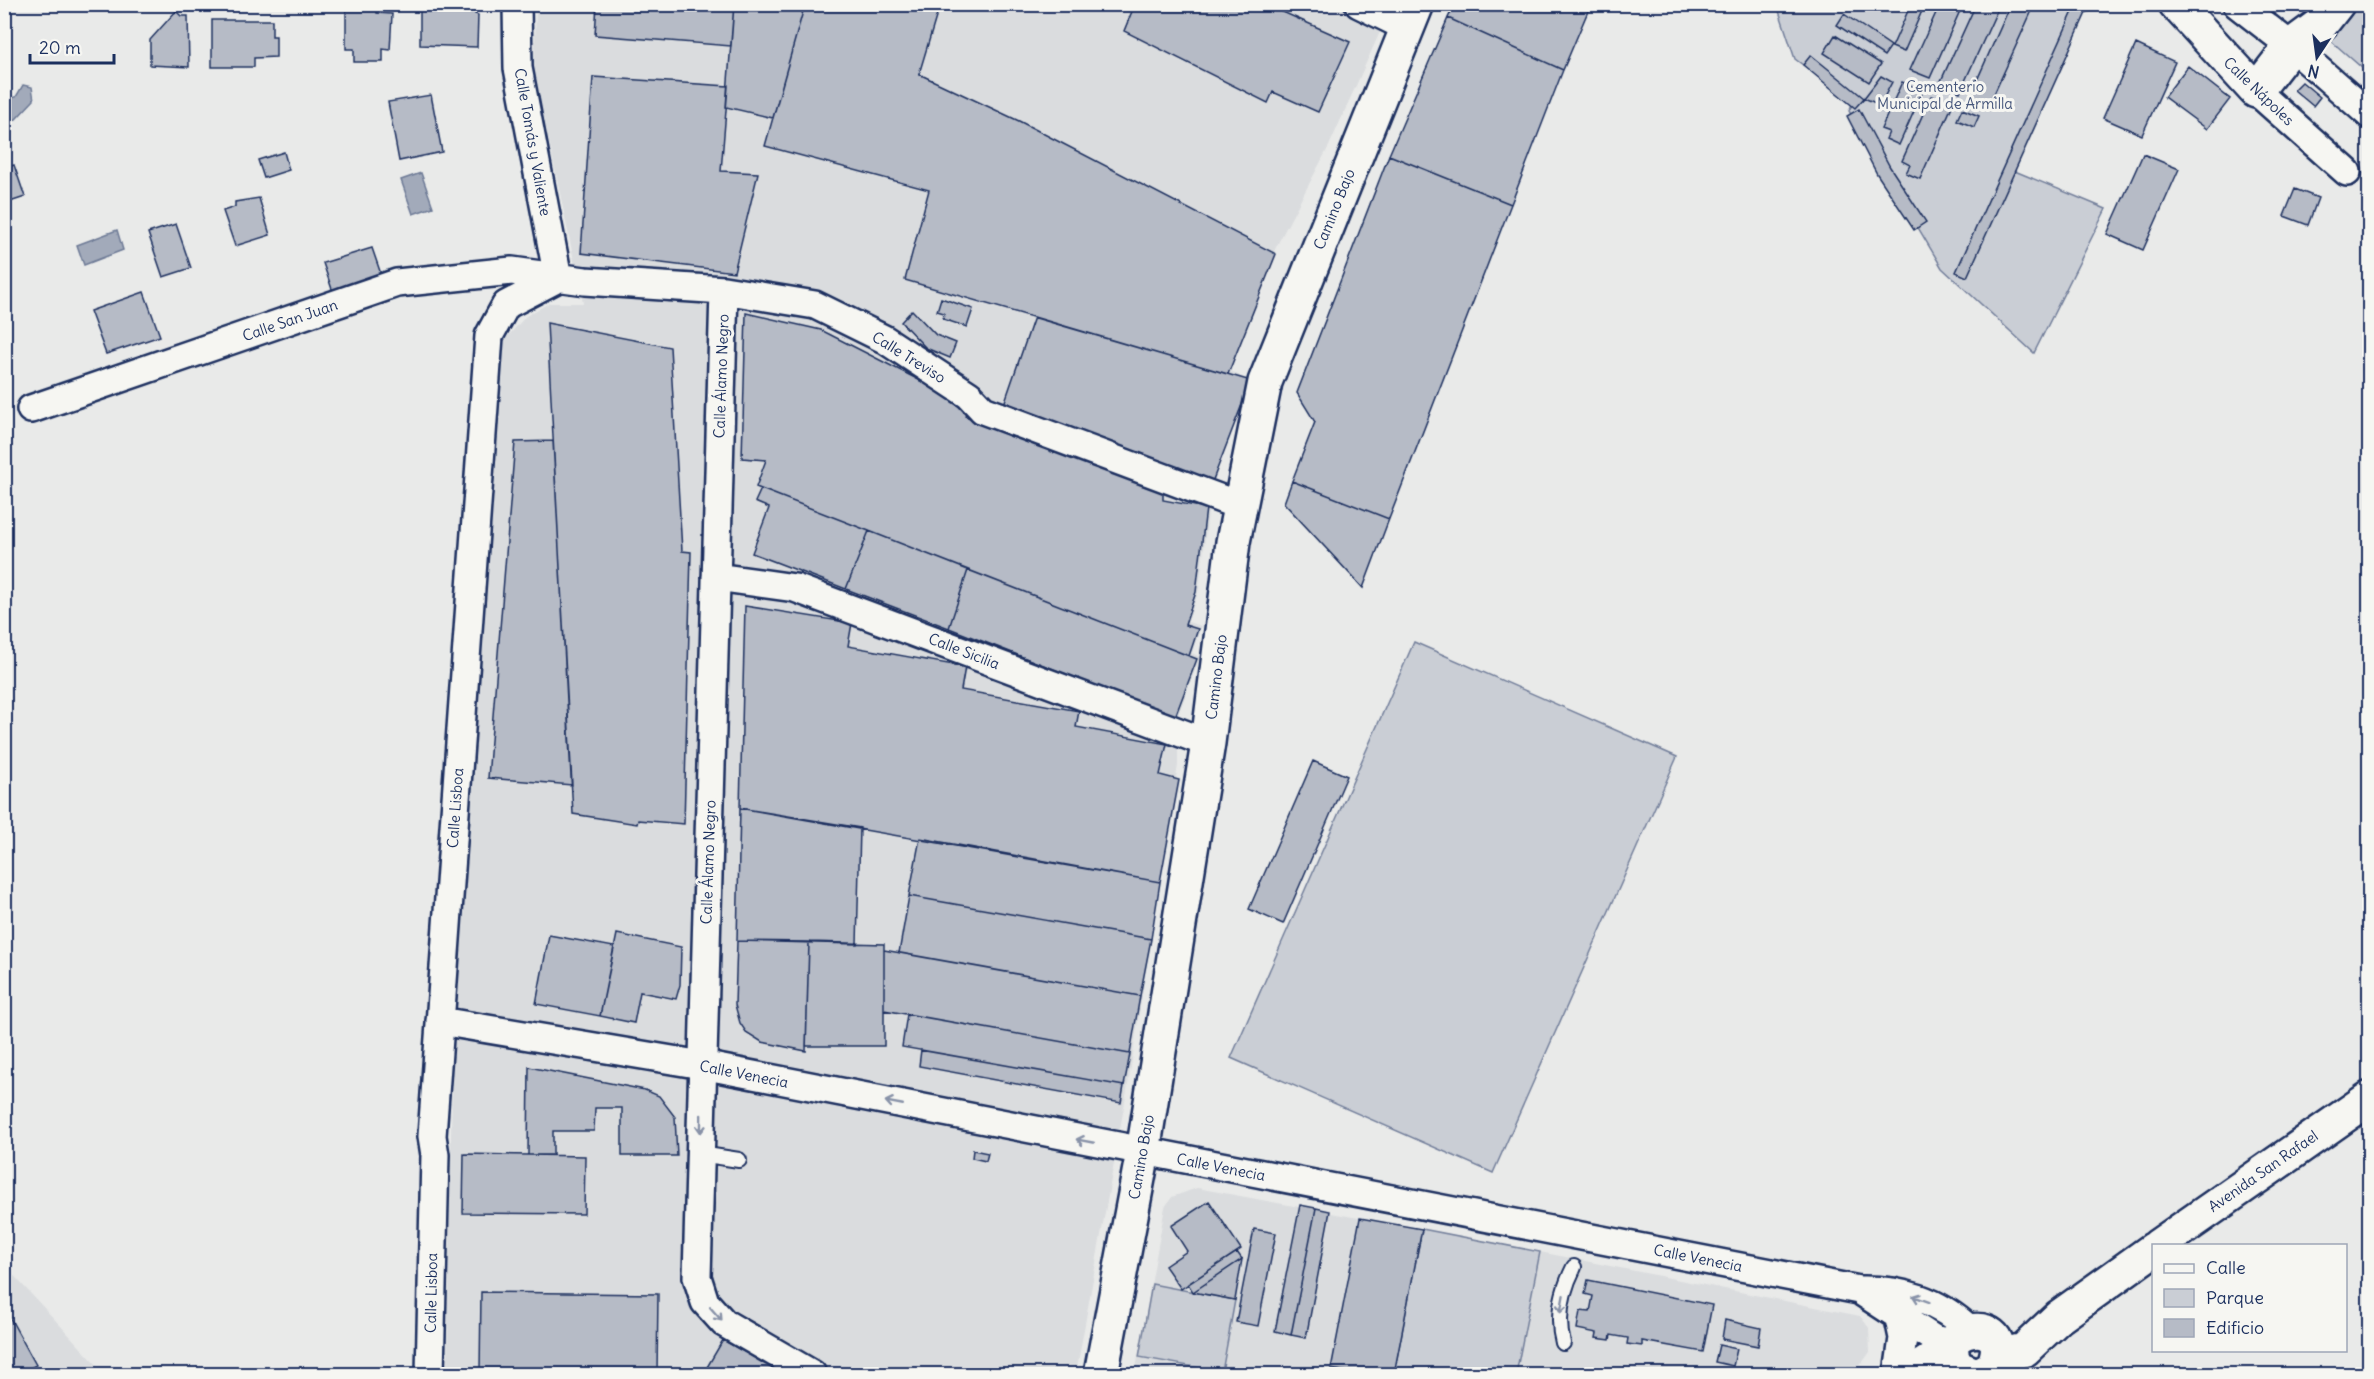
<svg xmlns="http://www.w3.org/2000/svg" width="2374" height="1379" viewBox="0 0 2374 1379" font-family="Delius,sans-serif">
	<rect width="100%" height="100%" fill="#e9eae9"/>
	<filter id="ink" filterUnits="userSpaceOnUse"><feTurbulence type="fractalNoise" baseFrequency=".0167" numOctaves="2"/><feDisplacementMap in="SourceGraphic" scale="12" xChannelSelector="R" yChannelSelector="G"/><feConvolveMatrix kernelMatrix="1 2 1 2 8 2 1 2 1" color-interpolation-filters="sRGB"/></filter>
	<g filter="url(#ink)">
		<path fill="#dadcde" d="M536,5H1392L1329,146L1276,247L1226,368L1240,376L1209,505L1199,590L1188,622L1201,626L1192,653L1200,657L1178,715V765L1129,1079L1076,1374H447L452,1076L500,345L526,316L549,303H583L534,70Z
			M1197,1188L1540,1252L1860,1316L1869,1328L1870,1352L1862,1363L1844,1374H1135L1165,1207L1172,1197Z
			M4,1265L97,1365L88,1374H5Z"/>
		<path fill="#caced5" stroke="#727e9a" stroke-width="1.5" d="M1777,5H2096L2084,15L2010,169L2106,209L2034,353L1942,268L1849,111L1853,102L1795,59Z
			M2357,5H2369V74L2329,39Z
			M1414,642L1677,757L1493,1173L1231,1058Z
			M1422,1229L1540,1252L1516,1374H1394Z
			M1152,1284L1235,1300L1222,1372L1139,1357Z"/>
		<path fill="#a2aaba" stroke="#6c7995" stroke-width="1.5" d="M23,85L32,87L34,100L15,120L5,123V88L10,98L16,97Z
			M421,173L433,207L413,214L401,180Z
			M117,230L123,250L84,265L77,245Z"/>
		<path fill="#b6bbc6" stroke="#1b2f5e" stroke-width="1.5" d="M420,4H475V14L478,15L477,47L420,45Z
			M597,4H734L731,46L595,35Z
			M734,4H805L773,118L726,107Z
			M805,4H940L919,74L1019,121L1276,254L1228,374L905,280L929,190L765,146Z
			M1135,4H1265L1350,42L1318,112L1273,92L1268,103L1124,31Z
			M1455,4H1591L1563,70L1448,18Z
			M1911,4H1925L1904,52L1892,47Z
			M1940,4H1963L1930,78L1910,70Z
			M1976,4H2000L1960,92L1940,83Z
			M2011,4H2035L1989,105L1970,96Z
			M2099,4L2086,13L1967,277L1956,272L2076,5Z
			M346,9H377V13L392,14L390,50L383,49V62H354V49H346Z
			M176,11L181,16H188L189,67L150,65V40Z
			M1844,14L1891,46L1884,56L1837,25Z
			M1448,18L1563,70L1511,204L1389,155Z
			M212,20H272V36H276V57L254,58V67H212Z
			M1835,35L1881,64L1869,82L1824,53Z
			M2136,44L2175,62L2142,135L2103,118Z
			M1811,55L1864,98L1855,108L1803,65Z
			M2188,66L2230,99L2207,129L2164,97Z
			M1881,76L1892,82L1880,105L1864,98Z
			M593,77L728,86L721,171L758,173L734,272L581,253Z
			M1902,82L1923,91L1899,145L1886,139L1889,132L1881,129Z
			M2302,82L2320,97L2313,106L2294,90Z
			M431,95L442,152L399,161L388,102Z
			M1931,96L1952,106L1920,179L1906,173L1910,165L1902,161Z
			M1859,109L1890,167L1926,222L1914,230L1877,174L1847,116Z
			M1962,109L1979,116L1974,127L1957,120Z
			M284,152L289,170L264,178L258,160Z
			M2143,154L2179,169L2143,250L2107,234Z
			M1389,155L1511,204L1389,519L1292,481L1315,422L1297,393Z
			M14,165L25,197L4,204V168Z
			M2295,189L2318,198L2308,225L2284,216Z
			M259,198L270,235L235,246L223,211L235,207V202Z
			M176,224L191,268L163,277L148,233Z
			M372,248L383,280L334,295L323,263Z
			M144,292L160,336L106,354L90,311Z
			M941,298L973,309L967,327L943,319L944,313L937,311Z
			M912,310L936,335L956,343L950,358L926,348L901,322Z
			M746,313L821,330L968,405L965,416L1163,491V500L1206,508L1196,592L1185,625L1198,629L1189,656L756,487L766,460L742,458Z
			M1034,317L1251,381L1211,485L1002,410Z
			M547,323L670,347L682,551L691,552L684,824L638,820L637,824L573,814Z
			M553,441L572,785L488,778L515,442Z
			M1292,481L1389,519L1363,588L1284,503Z
			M761,489L869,531L846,589L752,553L769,508L755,502Z
			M869,531L968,570L949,628L846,589Z
			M968,570L1197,659L1175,717L949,628Z
			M745,606L852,623L848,646L965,667L961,690L1079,711L1076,727L1167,744L1160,775L1179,780L1160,882L740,808Z
			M1313,761L1347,776L1283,924L1249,909Z
			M740,808L860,828L857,944L737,941Z
			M920,838L1160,882L1151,939L909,896Z
			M909,896L1151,939L1140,996L899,953Z
			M617,934L681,947L680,985L676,999L640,992L634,1023L600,1016Z
			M549,935L614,947L600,1016L536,1004Z
			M737,941L809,942L806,1051L762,1042L746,1032L740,1023L735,1005Z
			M809,942L884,944V1046H806Z
			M884,950L1140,996L1130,1054L884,1010Z
			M907,1014L1130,1054L1124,1086L902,1047Z
			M921,1050L1124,1086L1121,1103L919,1066Z
			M529,1067L645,1090L659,1096L675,1117L677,1156H622V1108H595L594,1131H553V1155H528Z
			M973,1150L988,1153L986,1161L972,1158Z
			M464,1154L585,1156L584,1214L463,1213Z
			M1209,1201L1241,1249L1181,1289L1165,1266L1187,1251L1171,1226Z
			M1300,1205L1316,1208L1291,1335L1275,1331Z
			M1316,1208L1330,1211L1306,1338L1291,1335Z
			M1360,1218L1422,1229L1394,1374H1360L1331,1369Z
			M1254,1229L1276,1233L1258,1326L1236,1322Z
			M1237,1252L1242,1259L1193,1292L1188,1284Z
			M1242,1259L1235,1300L1193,1292Z
			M1588,1280L1712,1305L1703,1352L1642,1341V1346L1627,1344L1628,1338L1611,1335L1610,1340L1596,1338L1597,1333L1577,1329L1580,1311L1590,1312L1593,1296L1585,1294Z
			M481,1292L658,1294L657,1374L480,1373Z
			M4,1307L36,1365L19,1374H4Z
			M1725,1320L1761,1328L1758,1346L1722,1339Z
			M723,1340L784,1374H703Z
			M1719,1345L1737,1349L1733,1366L1715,1362Z"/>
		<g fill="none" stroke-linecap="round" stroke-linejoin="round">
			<defs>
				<path id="lane" d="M700,1154L739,1160
					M1563,1343C1556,1317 1562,1291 1574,1267"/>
				<path id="street" d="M517,4L518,68L558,278
					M1359,4L1406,27
					M2237,4L2291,46L2370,115
					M2256,91L2347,172
					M724,290L697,1277L705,1302L724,1323L812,1374
					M31,409L397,283L512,271L585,281L724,290L815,305L884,339L969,395L983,410L1240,506
					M716,577L795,588L1208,743
					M440,1021L702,1065L1859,1290C1902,1289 1938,1300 1970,1330
					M1859,1290L1934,1339L1953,1344
					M430,1374L435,1155L432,1136L489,336L506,305L558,278
					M1898,1374L1903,1338L1899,1319"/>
				<path id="secondary" d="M2176,4L2256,91L2291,46L2322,23L2337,4
					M2158,1246L2370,1098
					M1997,1356L2024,1350L2059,1317L2154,1249
					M1101,1374L1143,1152L1208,743L1233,542L1265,382L1417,4
					M1910,1374L1930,1361L1952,1352
					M1974,1374L1959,1368C1926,1328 2009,1313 1996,1358C1994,1368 1984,1373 1975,1374"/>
			</defs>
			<use href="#lane" stroke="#1b2f5e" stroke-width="18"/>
			<use href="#street" stroke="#1b2f5e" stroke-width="32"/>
			<use href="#secondary" stroke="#1b2f5e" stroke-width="38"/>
			<use href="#lane" stroke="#f6f6f2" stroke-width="14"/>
			<use href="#street" stroke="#f6f6f2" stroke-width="27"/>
			<use href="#secondary" stroke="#f6f6f2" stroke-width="33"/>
		</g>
		<defs><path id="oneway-shaft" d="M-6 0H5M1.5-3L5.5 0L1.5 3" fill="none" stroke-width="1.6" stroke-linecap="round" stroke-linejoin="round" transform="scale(1.5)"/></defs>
		<g stroke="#8892a8">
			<use href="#oneway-shaft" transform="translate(894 1103) rotate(-169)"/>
			<use href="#oneway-shaft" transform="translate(701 1124) rotate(91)"/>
			<use href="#oneway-shaft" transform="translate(1085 1141) rotate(-169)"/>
			<use href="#oneway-shaft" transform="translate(1921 1299) rotate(-160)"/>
			<use href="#oneway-shaft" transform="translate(1562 1304) rotate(100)"/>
			<use href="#oneway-shaft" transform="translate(716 1314) rotate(49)"/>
		</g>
	</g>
	<g text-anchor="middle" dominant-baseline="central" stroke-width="6" stroke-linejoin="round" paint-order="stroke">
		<g font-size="15" fill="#47577c" stroke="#f6f6f2">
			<text x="1945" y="86">Cementerio<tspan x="1945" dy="17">Municipal de Armilla</tspan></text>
		</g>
		<g font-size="15" fill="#1b2f5e" stroke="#f6f6f2">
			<text transform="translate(2259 91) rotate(44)">Calle Nápoles</text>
			<text transform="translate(533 142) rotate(80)">Calle Tomás y Valiente</text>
			<text transform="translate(1334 209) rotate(-68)">Camino Bajo</text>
			<text transform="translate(290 320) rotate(-19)">Calle San Juan</text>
			<text transform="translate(909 357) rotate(32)">Calle Treviso</text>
			<text transform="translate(721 376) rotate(-88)">Calle Álamo Negro</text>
			<text transform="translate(964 651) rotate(21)">Calle Sicilia</text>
			<text transform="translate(1216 677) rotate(-83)">Camino Bajo</text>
			<text transform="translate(455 808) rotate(-86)">Calle Lisboa</text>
			<text transform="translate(708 862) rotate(-88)">Calle Álamo Negro</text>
			<text transform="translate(744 1074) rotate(11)">Calle Venecia</text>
			<text transform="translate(1141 1157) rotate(-80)">Camino Bajo</text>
			<text transform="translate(1221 1167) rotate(11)">Calle Venecia</text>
			<text transform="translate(2263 1171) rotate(-35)">Avenida San Rafael</text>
			<text transform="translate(1698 1258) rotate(11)">Calle Venecia</text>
			<text transform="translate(431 1293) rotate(-89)">Calle Lisboa</text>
		</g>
	</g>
	<rect width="2374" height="1379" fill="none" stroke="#f6f6f2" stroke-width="24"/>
	<rect x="12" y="12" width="2350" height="1355" fill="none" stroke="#1b2f5e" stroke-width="2" filter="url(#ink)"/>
	<rect x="2152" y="1244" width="195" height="108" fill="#f6f6f2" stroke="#9ea6b7" stroke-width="1.5"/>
	<rect x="2164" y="1264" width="30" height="9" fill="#f6f6f2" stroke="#9ea6b7" stroke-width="1.5"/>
	<text x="2206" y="1274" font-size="18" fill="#1b2f5e">Calle</text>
	<rect x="2164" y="1289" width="30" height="18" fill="#caced5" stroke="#9ea6b7" stroke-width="1.5"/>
	<text x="2206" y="1304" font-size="18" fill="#1b2f5e">Parque</text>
	<rect x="2164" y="1319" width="30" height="18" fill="#b6bbc6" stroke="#9ea6b7" stroke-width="1.5"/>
	<text x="2206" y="1334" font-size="18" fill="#1b2f5e">Edificio</text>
	<g transform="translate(2317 57) rotate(193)" stroke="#f6f6f2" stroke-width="4.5" paint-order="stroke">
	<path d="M0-4.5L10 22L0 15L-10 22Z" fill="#1b2f5e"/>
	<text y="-9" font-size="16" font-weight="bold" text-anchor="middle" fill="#1b2f5e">N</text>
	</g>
	<path d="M30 54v9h84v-9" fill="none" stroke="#1b2f5e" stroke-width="3"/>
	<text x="39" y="54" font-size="18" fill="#1b2f5e" stroke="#f6f6f2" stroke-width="4.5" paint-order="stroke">20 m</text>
</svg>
